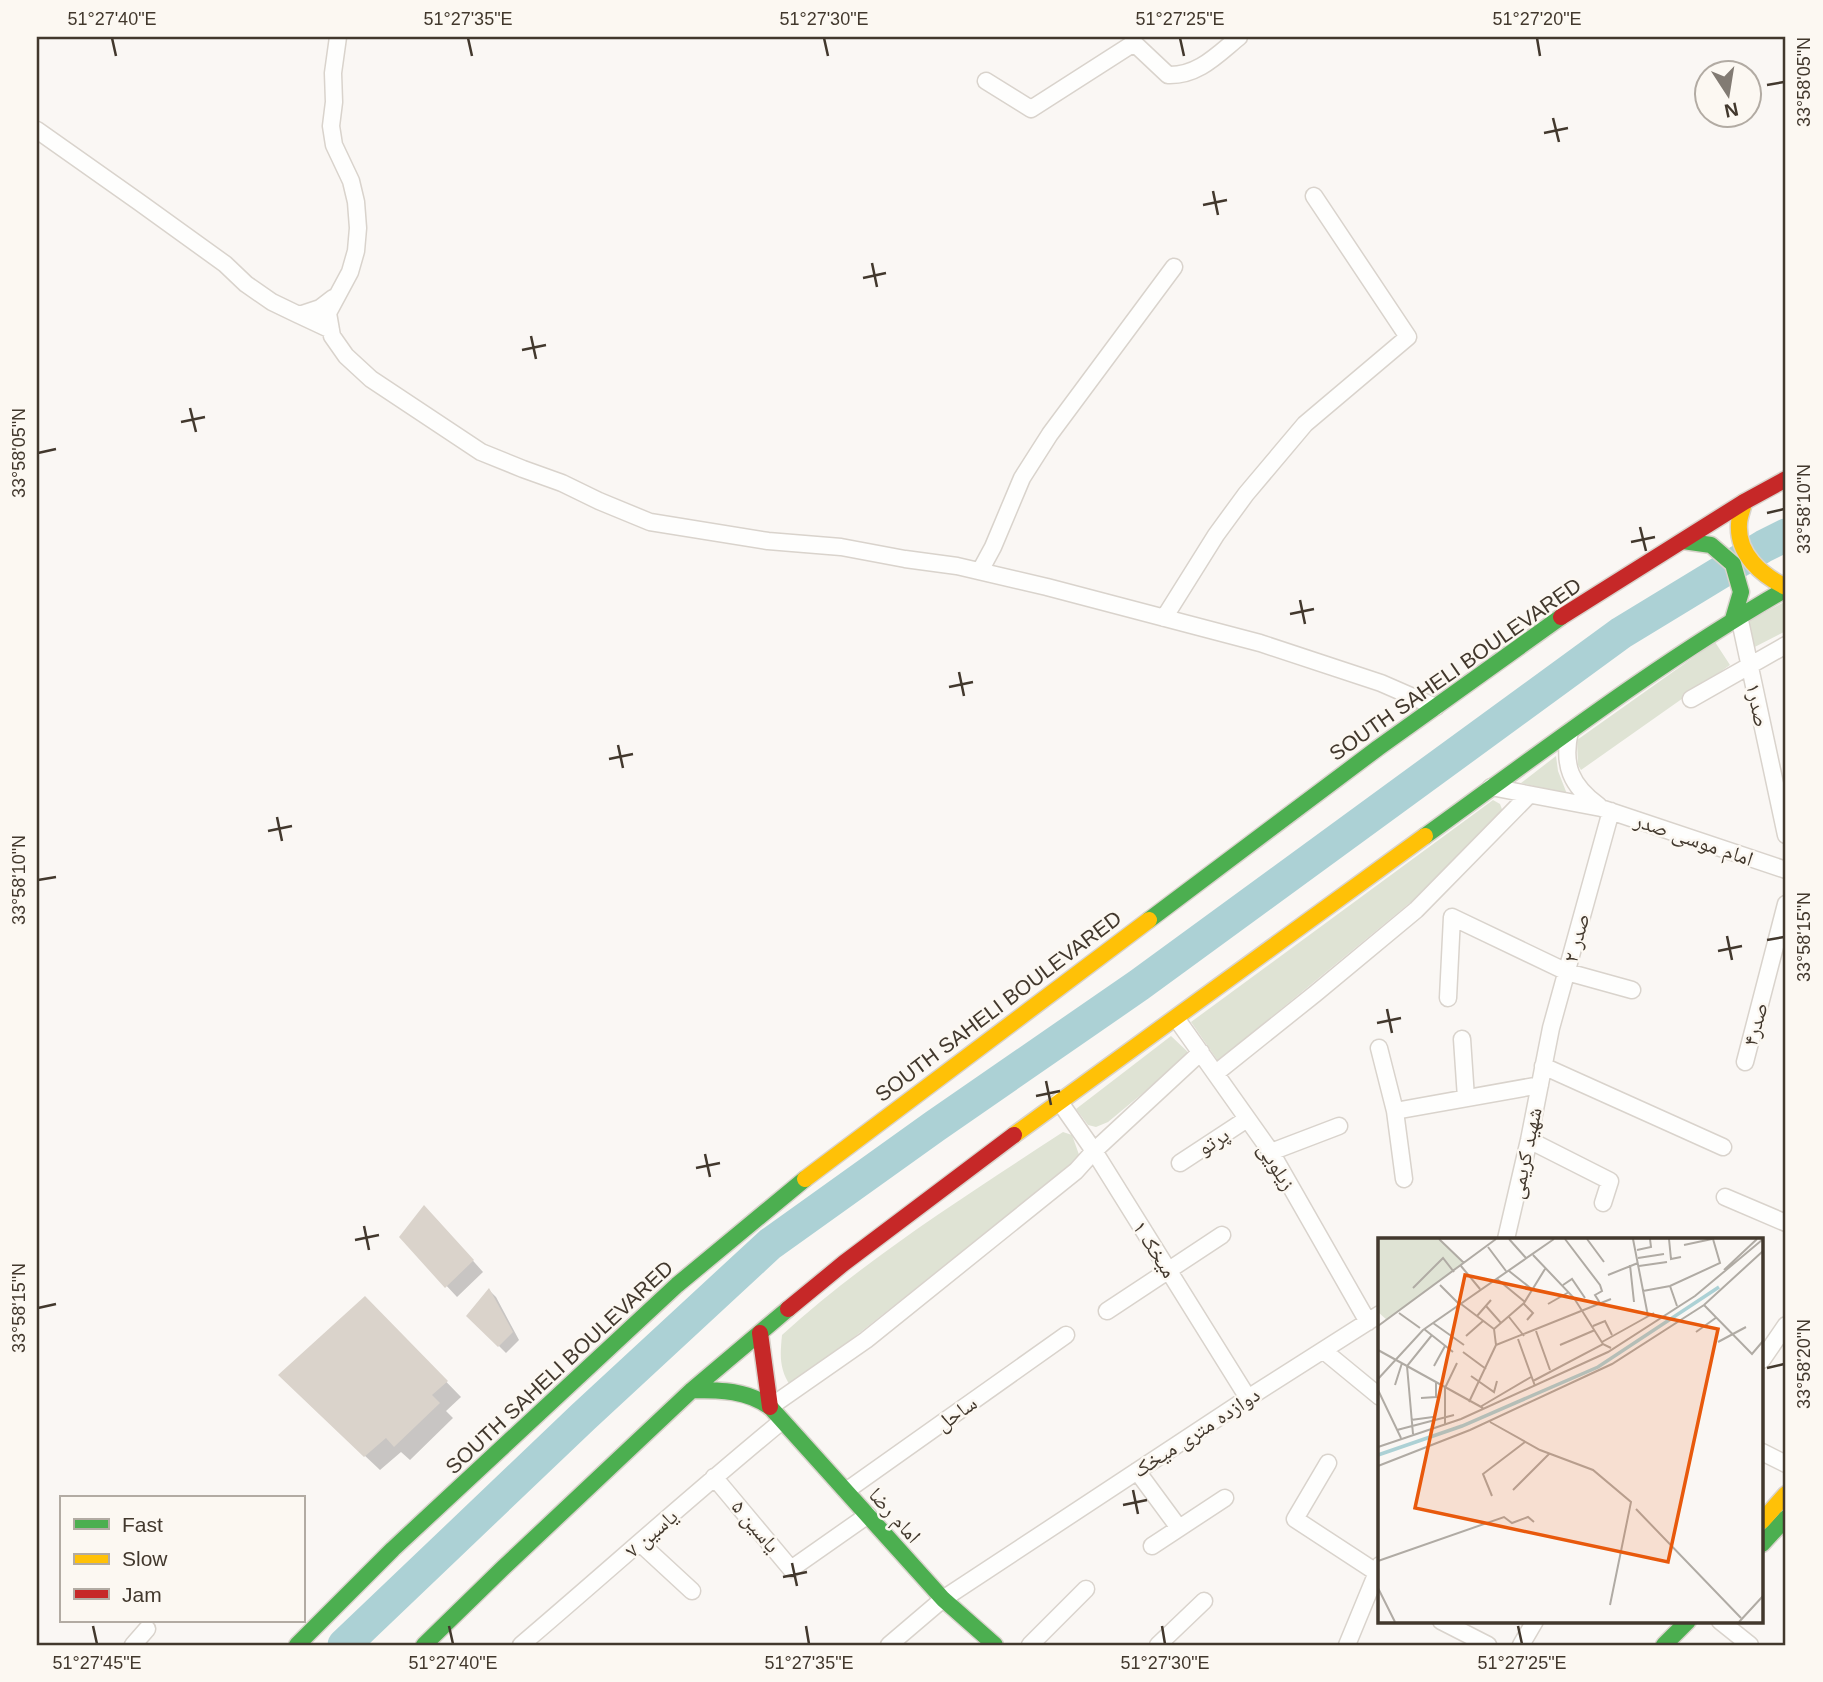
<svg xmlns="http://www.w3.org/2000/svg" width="1823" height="1682" viewBox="0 0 1823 1682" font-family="Helvetica,'Noto Naskh Arabic',sans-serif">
	<rect width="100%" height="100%" fill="#faf7f4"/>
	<path fill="#dfe3d4" d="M1786,601V631L1743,653L1735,628Z
		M1715,642L1730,665L1581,770L1578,765L1577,740Z
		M1556,756L1558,771L1567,794L1521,783Z
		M1493,800L1500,804L1503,812L1411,902L1218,1061L1191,1022Z
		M1171,1036L1190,1054L1108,1122L1096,1127L1088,1125L1076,1109Z
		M1063,1132L1072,1135L1082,1163L939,1270L791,1387C779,1369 780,1356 782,1335C868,1257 967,1195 1063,1132Z"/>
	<path fill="#0003" d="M435,1218L483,1272L457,1297L401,1237Z
		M489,1290L496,1297L519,1340L506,1353L469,1316Z
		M365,1298L461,1397L446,1411L453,1418L410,1460L401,1452L380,1470L295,1390Z"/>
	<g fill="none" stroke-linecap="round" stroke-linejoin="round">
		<path stroke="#acd1d5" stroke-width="33" d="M344,1645L583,1417L770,1244L935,1126L1139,985L1621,633L1764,546L1786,535"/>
	</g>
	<path fill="#dad3cb" d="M424,1205L474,1260L445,1288L399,1237Z
		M489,1288L513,1332L498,1347L466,1316Z
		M365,1296L448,1381L432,1395L440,1403L394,1447L386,1438L364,1457L278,1375Z"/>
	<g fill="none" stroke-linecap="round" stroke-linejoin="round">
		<defs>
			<path id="street" d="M338,37L333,73L334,102L331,126L334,145L351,181L356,202L358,228L356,251L350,272L328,313L332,336L346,356L371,379L481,452L523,469L562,483L599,501L650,522L768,541L841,547L905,559L957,566L1047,587L1260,643L1381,683L1436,707
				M986,81L1031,109L1134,43L1168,75C1198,76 1217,55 1239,37
				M37,130L139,202L225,264L246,284L272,302L299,315
				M331,330L299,315L320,308L333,298
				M980,571L993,547L1022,478L1050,434L1174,267
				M1739,616L1786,835
				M1164,618L1216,535L1246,494L1305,424L1408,337L1314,196
				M1691,699L1786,645
				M1570,731C1562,765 1571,786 1599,806
				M1491,787L1601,808L1786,870
				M1448,998L1452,917L1567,972L1632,990
				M1176,1018L1271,1152L1368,1322
				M1462,1039L1466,1098
				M1379,1048L1395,1111L1404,1179
				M1745,1062L1786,904
				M1543,1066L1723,1147
				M1216,1073L1316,993L1416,910L1529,795
				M1059,1101L1094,1151L1248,1398
				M1395,1111L1540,1085
				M1529,1140L1610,1181L1603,1203
				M1271,1152L1339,1126
				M1180,1163L1247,1119
				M1725,1197L1786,1223
				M1506,1239L1529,1140L1551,1028L1611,811
				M1107,1311L1222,1235
				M1324,1351L1380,1397
				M1762,1360L1786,1325
				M770,1407L866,1340L1076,1171L1094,1151L1201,1052
				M1762,1452L1786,1464
				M1328,1463L1295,1519L1376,1572
				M1137,1471L1179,1528
				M714,1477L791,1569L868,1515
				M846,1491L1066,1335
				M640,1543L692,1591
				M1152,1546L1225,1498
				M1441,1621L1488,1645
				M1720,1621L1750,1645
				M133,1645L147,1629
				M521,1645C608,1571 693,1494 782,1421
				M889,1645L943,1599L1248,1398L1380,1314
				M1030,1645L1086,1589
				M1158,1645L1204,1601
				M1347,1645L1380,1565
				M1521,1645L1535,1621"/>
			<path id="fast" d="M1683,541L1711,545L1733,564L1741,592L1733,619
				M1425,836C1543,751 1659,662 1786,589
				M1149,920L1378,748L1561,617
				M692,1390C720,1390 748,1390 771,1408L943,1599L995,1645
				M1762,1544L1786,1518
				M297,1645L393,1549L677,1285L805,1179
				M424,1645L503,1568L692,1390L788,1309
				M1664,1645L1688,1621"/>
			<path id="slow" d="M1744,502C1743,509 1739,517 1739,524C1737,554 1761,575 1786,587
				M1014,1135L1425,836
				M805,1179L1149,920
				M1762,1521L1786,1494"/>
			<path id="jam" d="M1561,617L1744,502L1786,479
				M788,1309L844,1263L1014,1135
				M760,1333L770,1407"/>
		</defs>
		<use href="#street" stroke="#d9d3cc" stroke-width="19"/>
		<use href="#fast" stroke="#d9d3cc" stroke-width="19"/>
		<use href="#slow" stroke="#d9d3cc" stroke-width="19"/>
		<use href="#jam" stroke="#d9d3cc" stroke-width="19"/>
		<use href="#street" stroke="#fefefd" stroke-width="16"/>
		<use href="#fast" stroke="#4caf50" stroke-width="16"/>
		<use href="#slow" stroke="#ffc107" stroke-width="16"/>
		<use href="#jam" stroke="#c62828" stroke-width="16"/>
	</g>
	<path fill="none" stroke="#42382d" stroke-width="2.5" d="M112,38L116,56M468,38L472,56M824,38L828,56M1180,38L1184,56M1537,38L1540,56M1767,85L1784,82M1553,118L1559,142M1544,133L1568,128M1213,191L1218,215M1203,205L1227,200M872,263L877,287M863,278L886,273M531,336L536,359M522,350L546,345M190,408L196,432M181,422L205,417M38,453L56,449M1767,513L1784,509M1640,527L1646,551M1631,542L1655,537M1300,600L1305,624M1290,614L1314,609M959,672L964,696M949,687L973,682M618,745L623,768M609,759L633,754M277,817L282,841M268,831L292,826M38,880L56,877M1727,936L1732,960M1767,940L1784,937M1718,951L1742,946M1387,1009L1392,1033M1377,1023L1401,1018M1046,1081L1051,1105M1036,1096L1060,1091M705,1154L710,1177M696,1168L720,1163M364,1226L369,1250M355,1240L379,1235M38,1308L56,1304M1767,1368L1784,1364M1133,1490L1138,1514M1123,1505L1147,1500M792,1563L797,1586M783,1577L807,1572M93,1626L97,1644M449,1626L453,1644M806,1626L809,1644M1162,1626L1165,1644M1518,1626L1522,1644"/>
	<g text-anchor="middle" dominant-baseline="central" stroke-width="5" stroke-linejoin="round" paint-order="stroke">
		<g font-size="21" fill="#42382d" stroke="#fcf8f2">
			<text transform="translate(1455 669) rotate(-35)">SOUTH SAHELI BOULEVARED</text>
			<text transform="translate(1758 705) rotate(78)">صدر۱</text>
			<text transform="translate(1694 839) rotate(19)">امام موسی صدر</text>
			<text transform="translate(1576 938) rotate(-75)">صدر ۲</text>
			<text transform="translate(998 1006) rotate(-37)">SOUTH SAHELI BOULEVARED</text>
			<text transform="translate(1755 1024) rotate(-75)">صدر۴</text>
			<text transform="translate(1213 1141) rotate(-33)">پرتو</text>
			<text transform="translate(1525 1153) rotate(-78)">شهید کریمی</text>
			<text transform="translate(1277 1166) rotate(58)">زیلویی</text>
			<text transform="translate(1155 1249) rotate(58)">میخک ۱</text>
			<text transform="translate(559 1367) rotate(-43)">SOUTH SAHELI BOULEVARED</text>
			<text transform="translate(956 1413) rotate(-35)">ساحل</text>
			<text transform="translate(1196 1432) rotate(-33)">دوازده متری میخک</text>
			<text transform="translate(895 1515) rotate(48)">امام رضا</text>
			<text transform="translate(756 1526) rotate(50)">یاسین ۵</text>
			<text transform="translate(651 1533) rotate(-41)">یاسین ۷</text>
		</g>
	</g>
	<g transform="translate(1378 1238)">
		<rect width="385" height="385" fill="#faf7f4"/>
		<path d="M0,1H61L86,25L9,82L0,74Z" fill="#dfe3d4"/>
		<path fill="none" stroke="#acd1d5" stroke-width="3.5" d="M0,217L84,188L220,129L341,49"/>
		<path fill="none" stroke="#b0aba4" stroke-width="2" d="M61,1L86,25M131,1L148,20M187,1L222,47L224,53L217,57L222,65M209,1L226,24M255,1L270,78M291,1L293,21L303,19M306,7L334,1M110,9L128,33M259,12L273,9L272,1M155,17L196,60L225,106M260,20L286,16M252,27L256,64M83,28L102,51M261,28L289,24M346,32L379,1M131,33L155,52M230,37L260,25M119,41L147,64M62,47L80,65M185,47L194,41L207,60M292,48L299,68M35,50L65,20L76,34M265,53L292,48L342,25L335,1M83,66L116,91L118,107L91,164M146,66L155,75L149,82M170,66L191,54M326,67L374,116L385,103M108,68L123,85M21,75L42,90M99,78L113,62M131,79L146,98M55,85L86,107M0,88L118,1M215,88L227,83L234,97M46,91L75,114M116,91L146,65L167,31M158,93L172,132M318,94L339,79M88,98L105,83M140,101L157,148M224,104L276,75M340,104L368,89M118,107L233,61M182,107L217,92M0,112L105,170M85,114L108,131M56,128L67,108M93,138L116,154L119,143M0,141L45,92L176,1M155,143L225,106L233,110M17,147L24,125M0,152L23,200M43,160L58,159V144M102,169L153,139M33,182L55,179M112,184L162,212L215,232L253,264L232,367M67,187V150L79,125M19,192L76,177M35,196L29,128L54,97M0,209L83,181L230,114L317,58L384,2M0,228L92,192L234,126L326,67L385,13M135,252L171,216M114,258L105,236L147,204M258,271L363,380M0,308V333M0,323L126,279L134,285L150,279L156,284M0,350L17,384M361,384L385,358"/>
		<path fill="#e8590c" fill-opacity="0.15" stroke="#e8590c" stroke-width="3.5" d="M87,37L340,91L290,324L37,270Z"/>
		<rect width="385" height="385" fill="none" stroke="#42382d" stroke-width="3.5"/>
	</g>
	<rect width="1823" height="1682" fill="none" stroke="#fcf8f2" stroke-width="77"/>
	<rect x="60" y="1496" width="245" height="126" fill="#fcf8f2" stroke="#b2aba3" stroke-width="2"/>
	<rect x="74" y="1519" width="35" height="10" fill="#4caf50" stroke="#b2aba3" stroke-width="2"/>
	<text x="122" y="1532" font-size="21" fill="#42382d">Fast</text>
	<rect x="74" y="1554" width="35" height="10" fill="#ffc107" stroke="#b2aba3" stroke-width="2"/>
	<text x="122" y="1566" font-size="21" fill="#42382d">Slow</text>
	<rect x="74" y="1589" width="35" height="10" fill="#c62828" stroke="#b2aba3" stroke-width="2"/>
	<text x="122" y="1602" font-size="21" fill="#42382d">Jam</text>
	<g transform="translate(1728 94) rotate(168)"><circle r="33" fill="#fcf8f2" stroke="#b2aba3" stroke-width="2"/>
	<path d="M0-5L12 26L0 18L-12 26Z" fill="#827b73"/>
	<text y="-10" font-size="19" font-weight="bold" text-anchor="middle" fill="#42382d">N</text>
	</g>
	<rect x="38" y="38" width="1746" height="1606" fill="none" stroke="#42382d" stroke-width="2.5"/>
	<g font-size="18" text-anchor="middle" fill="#42382d">
		<text x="112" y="25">51°27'40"E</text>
		<text x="468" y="25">51°27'35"E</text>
		<text x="824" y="25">51°27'30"E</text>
		<text x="1180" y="25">51°27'25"E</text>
		<text x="1537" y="25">51°27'20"E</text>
		<text transform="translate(1804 82) rotate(-90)" y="6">33°58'05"N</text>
		<text transform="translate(19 453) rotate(-90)" y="6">33°58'05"N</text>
		<text transform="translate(1804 509) rotate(-90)" y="6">33°58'10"N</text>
		<text transform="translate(19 880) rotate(-90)" y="6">33°58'10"N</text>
		<text transform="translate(1804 937) rotate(-90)" y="6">33°58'15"N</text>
		<text transform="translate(19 1308) rotate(-90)" y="6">33°58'15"N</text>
		<text transform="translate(1804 1364) rotate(-90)" y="6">33°58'20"N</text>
		<text x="97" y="1669">51°27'45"E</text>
		<text x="453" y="1669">51°27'40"E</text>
		<text x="809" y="1669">51°27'35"E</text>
		<text x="1165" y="1669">51°27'30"E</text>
		<text x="1522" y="1669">51°27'25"E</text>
	</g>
</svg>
